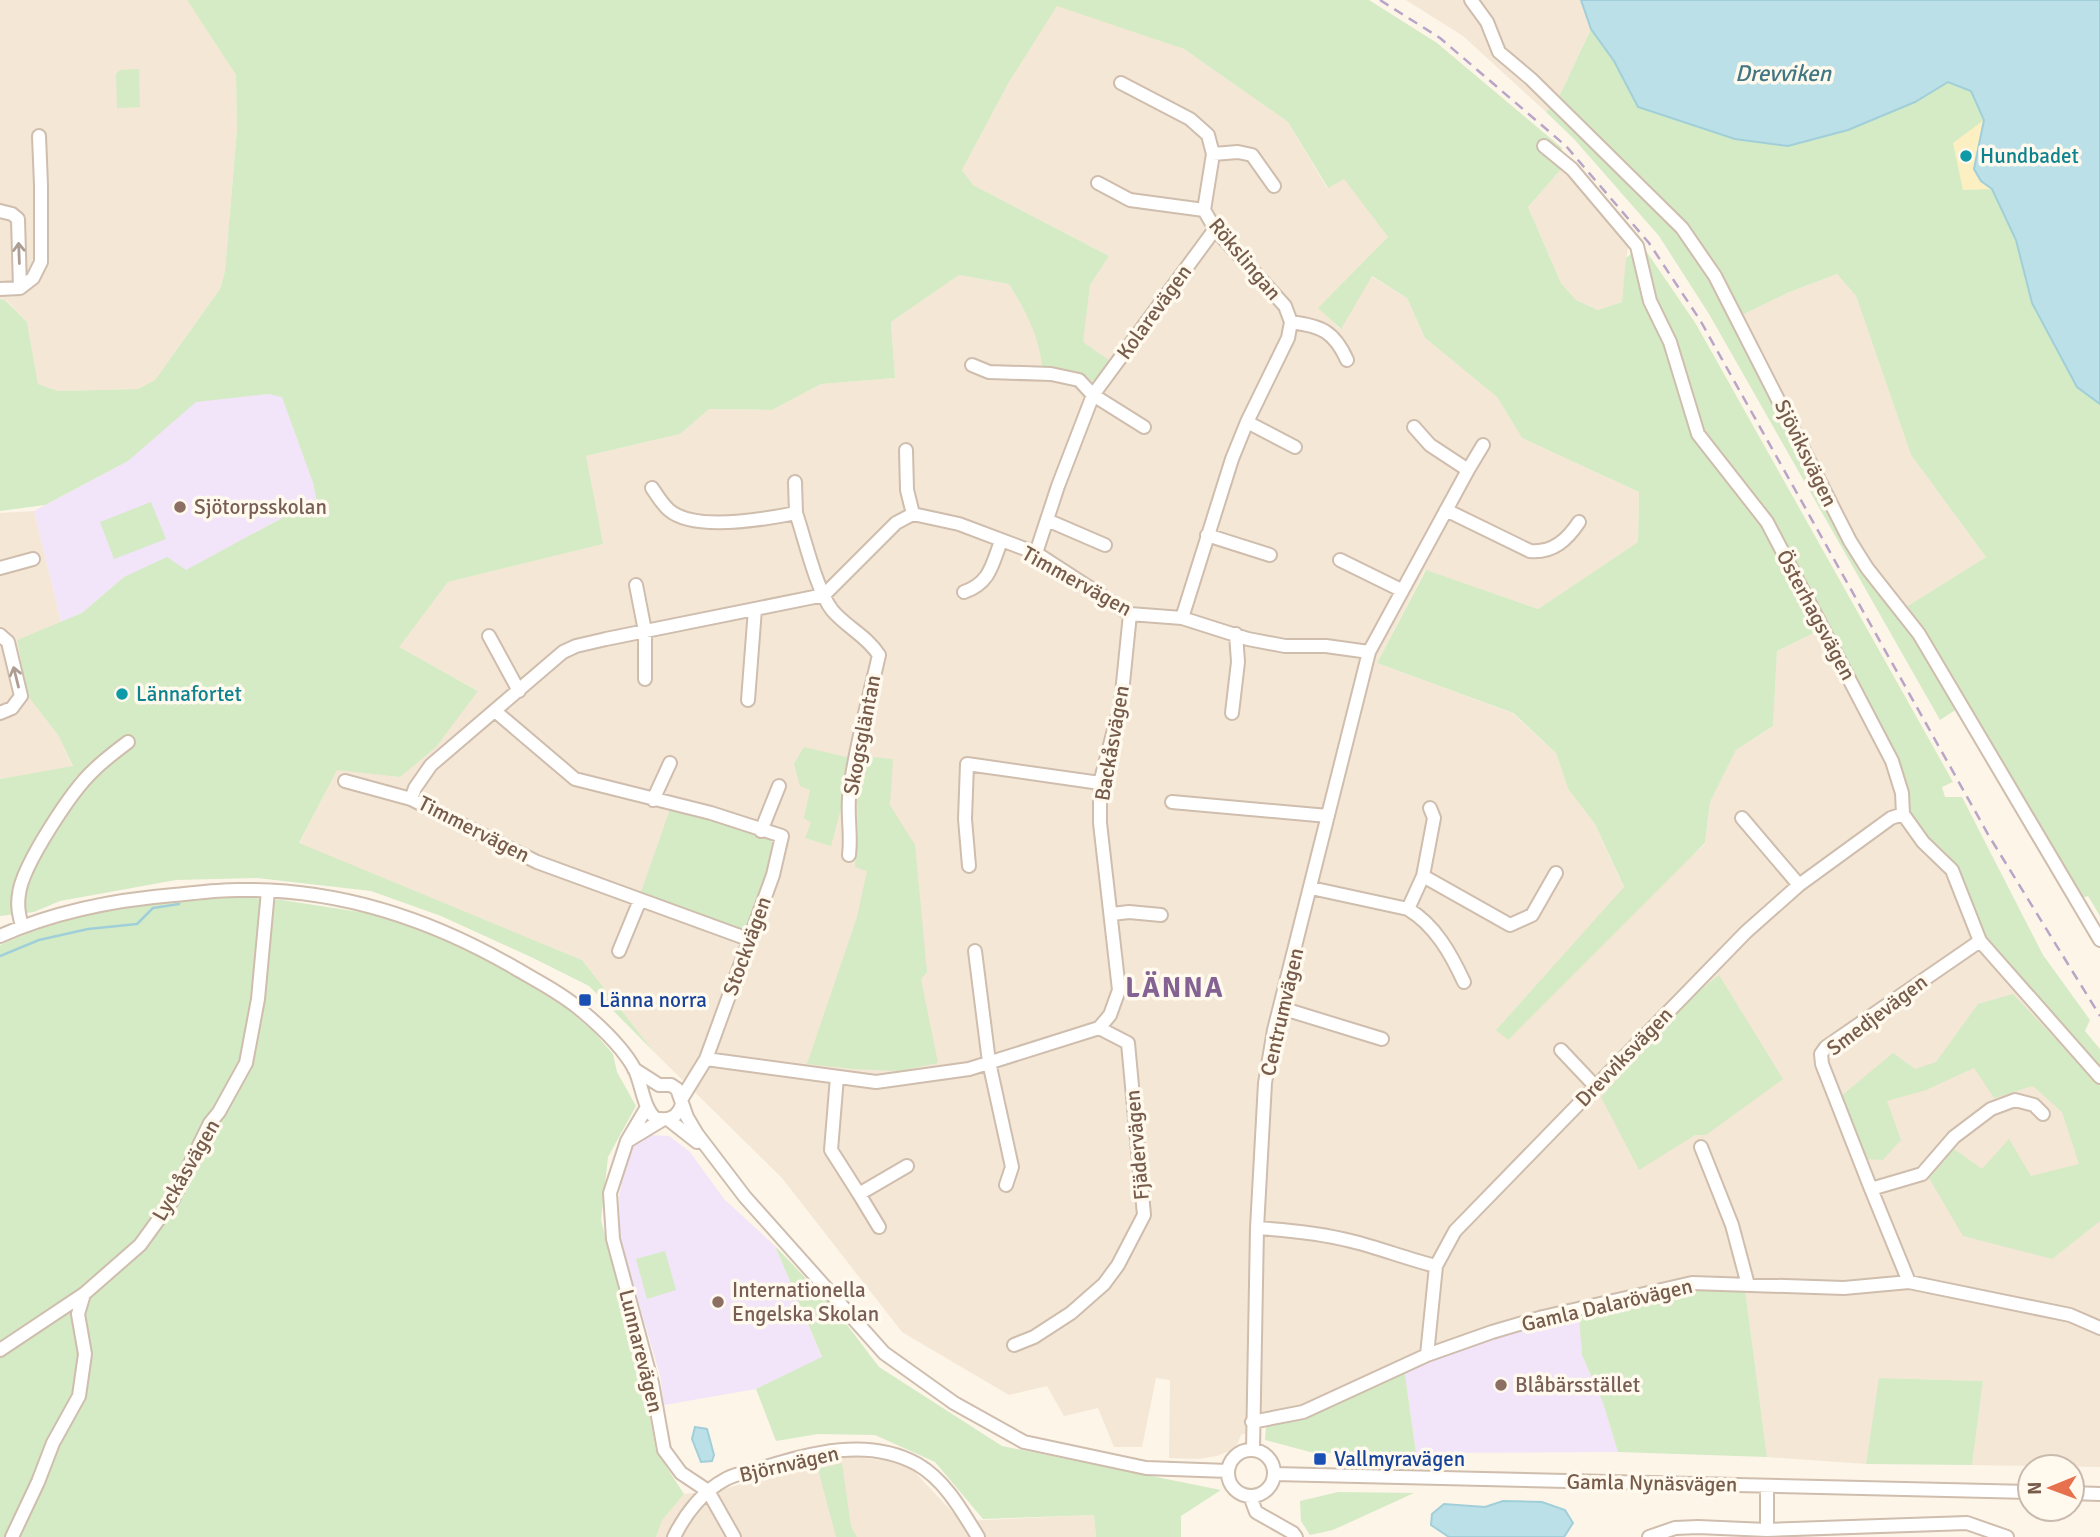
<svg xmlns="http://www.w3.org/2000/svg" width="2100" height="1537" viewBox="0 0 2100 1537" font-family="Signika,sans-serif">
	<rect width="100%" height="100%" fill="#fdf5e8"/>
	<path fill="#f4e7d6" d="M0,0H187L236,75L237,129L225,271L220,289L155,380L138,389L58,391L38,384L27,322L6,300L0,299Z
		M1406,0H1581L1591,29L1558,99L1546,112L1463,36Z
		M1057,5L1184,49L1288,122L1327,188L1344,178L1388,237L1319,308L1340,329L1371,276L1407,298L1425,338L1497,397L1522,438L1639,492L1638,542L1538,609L1425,570L1377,663L1512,713L1556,753L1568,789L1595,824L1624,888L1496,1030L1705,844L1710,802L1736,750L1773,726L1777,651L1812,634L1829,637L1903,775L1911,822L1960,879L1985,943L2100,1064V1467L1972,1465L1983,1381L1880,1378L1866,1464L1767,1457L1745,1291L1266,1426L1241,1435L1237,1445L1229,1451L1217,1456L1198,1459L1169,1458L1170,1380L1156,1378L1142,1447H1114L1098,1408L1064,1416L1047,1386L1009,1395L902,1332L782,1178L654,1052L582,960L299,844L337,769L400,777L477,690L398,647L448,582L602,544L586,456L680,434L708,409L772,410L821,384L895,378L891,322L959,275L1009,284L1029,318L1039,344L1042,366L1072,372L1098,383L1082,342L1090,285L1109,256L973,185L962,170L1009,82Z
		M1562,168L1628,245L1622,302L1598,310L1576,300L1561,283L1528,207Z
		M1837,274L1856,296L1911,455L1986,557L1906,607L1869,566L1854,539L1742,315L1787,293Z
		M34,511L61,622L17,640L27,695L58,735L73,767L0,779V513Z
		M839,1455L906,1463L961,1521L1094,1515L1096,1537H656L661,1520L684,1494L721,1490Z"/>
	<path fill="#f2e4f9" d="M268,394L282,396L313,483L318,508L295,511L185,571L124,577L82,613L61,622L34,511L128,461L196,401Z
		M650,1135L669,1136L690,1152L724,1199L775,1246L822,1358L756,1389L664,1405L660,1375L620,1240L619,1196L630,1146Z
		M1579,1315L1582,1355L1603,1403L1618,1452L1416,1453L1404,1368L1434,1354Z"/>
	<path fill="#d4ebc5" d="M187,0H1369L1437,43L1562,148V168L1528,207L1561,283L1576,300L1598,310L1622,302L1626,258L1642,245L1696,324L1953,782L1942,787L1945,797H1962L2043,955L2090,1020L2085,1031L2100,1049V1067L1984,935L1954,866L1913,819L1908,801L1905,777L1895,753L1826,618L1812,634L1777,651L1773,726L1736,750L1710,802L1705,843L1508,1040L1496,1030L1624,887L1595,824L1568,789L1556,753L1513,713L1377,663L1426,570L1538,609L1638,542L1639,492L1522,438L1497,397L1425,338L1407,298L1372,276L1341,329L1318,308L1388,237L1344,179L1328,188L1288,122L1184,49L1057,6L1009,82L962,170L973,185L1109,256L1090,285L1083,342L1113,363L1097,383L1072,372L1042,366C1038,333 1026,312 1009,284L959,275L891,322L895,378L821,384L772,410L709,409L680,434L586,456L603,544L448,582L399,647L478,691L436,747L400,777L337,770L299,843L582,960L654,1052L589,986L531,957L441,916L371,891L257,878L176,880L60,901L34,912L0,916V779L73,766L58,735L27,695L17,640L82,613L124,577L167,557L186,570L295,511L318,508L313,483L282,397L268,394L196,402L128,461L45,505L0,511V299L5,300L27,322L38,384L58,391L138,389L155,380L220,289L225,271L237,129L236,75Z
		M1749,0L2100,88V916L2088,896L2082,898L1923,631L1906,607L1986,557L1911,455L1856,296L1837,274L1787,293L1742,315L1718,272L1558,99L1591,29L1614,61Z
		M139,69L140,107L117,108L116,74L120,70Z
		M1553,104L1679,229L1712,277L1847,542L1900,612L1960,707L1940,720L1709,314L1659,236L1574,139L1546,112Z
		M151,502L166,539L114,559L100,522Z
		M804,747L850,758L842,805L831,846L805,838L811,823L804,818L810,790L800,786L794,764Z
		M863,756L893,759L890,805L915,845L927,972L921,979L938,1063L899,1071L853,1069L807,1064L857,917L867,871L855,867L858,834L857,797Z
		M670,809L770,837L776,856L746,936L640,895Z
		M241,897L282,900L379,915L446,939L485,957L565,1007L594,1032L613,1054L617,1072L636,1106L608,1157L601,1220L643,1378L656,1451L684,1494L662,1520L656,1537H0V945C81,908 153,902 241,897Z
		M1719,975L1783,1079L1706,1135H1695L1639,1170L1601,1097L1690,998Z
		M2013,994L2100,1086V1221L2052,1259L1963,1236L1929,1178L1954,1149L1982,1169L2009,1139L2031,1176L2079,1164L2062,1112L2033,1086L1994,1098L1974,1068L1926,1090L1887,1101L1901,1140L1883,1160L1864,1159L1840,1097L1893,1053L1915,1069L1936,1062L1978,1004Z
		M775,1246L835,1309L879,1367L1002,1446L1221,1490L1181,1516V1537H1096L1094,1515L983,1519L935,1462L875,1435L818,1434L776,1441L756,1389L822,1357Z
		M665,1251L676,1290L647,1299L636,1259Z
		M1692,1290H1745L1767,1457L1618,1452L1603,1403L1582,1355L1579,1315Z
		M1404,1368L1416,1453H1314L1265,1440L1266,1426L1302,1418Z
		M1879,1378L1983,1381L1972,1465L1866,1464Z
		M842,1463L851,1527L857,1537H836L818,1469Z
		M1338,1492L1414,1493L1333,1530L1310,1535L1301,1521L1300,1501Z"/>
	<path fill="#fcf0c2" d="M1984,120C1979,148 1965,170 1992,189L1963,190L1953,143Z"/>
	<path fill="#bbe0e7" stroke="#a1cfd9" stroke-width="2" d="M1581,0H2100V404L2077,387L2032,303L2016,240L1992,189L1981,181L1974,169L1984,120L1971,91L1948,82L1915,102L1848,130L1788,146L1735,139L1638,107L1614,61L1591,29Z
		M695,1427L707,1429L714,1455L712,1461L701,1462L692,1439Z
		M1503,1501L1542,1502L1565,1510L1573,1523L1564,1537H1449L1431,1525L1432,1514L1444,1504L1485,1507Z"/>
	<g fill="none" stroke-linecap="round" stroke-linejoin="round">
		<path stroke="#a1cfd9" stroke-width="2.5" d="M0,956L39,940L88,929L137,924L153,908L179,904"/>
		<defs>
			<path id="minor" d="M1471,0L1487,22L1499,52L1531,79L1682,228L1715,276L1850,541L1867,568L1919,634L2100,940
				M1121,83L1190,119L1208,135L1213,154L1204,210L1215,229L1285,306L1291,322L1288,338L1247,422L1232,459L1182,618
				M1544,146L1572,169L1637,246L1650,301L1670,342L1698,434L1767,522L1892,761L1902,793L1903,814L1923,842L1952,870L1980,941L2100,1077
				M1213,154L1238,152L1252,155L1274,186
				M1098,183L1130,200L1204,210
				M0,211L12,214L18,219L20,288L0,289
				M20,288L33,278L41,262V185L39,136
				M1291,322C1321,326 1334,331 1347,360
				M972,365L989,372L1051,374L1079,380L1093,395L1144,427
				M1247,422L1295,447
				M1414,427L1430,445L1468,470
				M906,450L907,490L913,514
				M652,488C657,495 662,504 669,510C694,532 766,519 796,513L795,482
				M1446,510L1530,551C1553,553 1567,540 1579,522
				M796,513C805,539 816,589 832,610C846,627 867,636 879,655C869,699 856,744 850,789C846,812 852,832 849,855
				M1047,520L1105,545
				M1207,535L1270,555
				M1036,553L1058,486L1093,395L1215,229
				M1340,560L1401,590
				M0,568L33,559
				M636,585L645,631V679
				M964,592C990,583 992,565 1001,541
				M0,635L8,642L21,696L12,708L0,713
				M489,636L519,691
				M748,700L755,609
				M495,711L575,779L711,813L782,836L773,875L706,1059L682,1098
				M1232,713L1238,662L1236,634
				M345,781L411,799L537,862L748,939
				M411,799L415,788L431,765L563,652L576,646L606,639L824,595L896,523L913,514L959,524L1036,553L1130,614L1182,618L1248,639L1285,646H1326L1369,652
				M653,800L670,763
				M1172,802L1328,816
				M1430,808L1434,818L1423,876L1510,925L1532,915L1556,873
				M1742,818L1799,885
				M761,831L779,786
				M969,866L965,819L967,764L1100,783
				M1423,876L1408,909C1435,925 1451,954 1464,982
				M1311,888L1408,909
				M1112,914L1129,912L1161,915
				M22,926C19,915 17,906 19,894C22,866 72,790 94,770C104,760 116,751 128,742
				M0,936C56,911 113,900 174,895C195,893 217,890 238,890C338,888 429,918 515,968C537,981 563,994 582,1011C601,1027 623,1047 635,1070C642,1085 643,1107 655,1118C669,1122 678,1117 682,1104
				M1980,941L1826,1047L1821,1054L1822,1064L1871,1189L1922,1174L1954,1137L1991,1109L2015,1100L2034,1105L2043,1114
				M619,951L640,900
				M975,951L989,1062L1012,1167L1006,1185
				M1281,1008L1382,1039
				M1561,1050L1595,1086
				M706,1059L876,1082L969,1069L1099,1028L1110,1015L1119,990L1100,823V783L1121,703L1130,614
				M634,1069L659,1085H671L677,1089L687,1117L697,1134L745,1197L884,1353L954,1403L1024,1442L1146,1468L1228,1471
				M837,1077L831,1150L859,1194L907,1166
				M647,1107L627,1141L610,1193L613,1239L652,1383L664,1450L681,1473L708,1491L734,1537
				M669,1120L697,1142
				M629,1140L662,1120
				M1701,1147L1732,1225L1748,1285
				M1871,1189L1909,1282
				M859,1194L879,1227
				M1257,1228C1289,1230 1320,1233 1351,1241C1380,1248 1407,1259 1436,1266
				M1014,1345L1034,1337L1071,1313L1104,1284L1118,1265L1144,1215L1128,1043L1099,1028
				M0,1350L84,1294L140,1245L172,1201L210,1123L219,1112L246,1063L258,999L268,891
				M1427,1355L1436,1266L1455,1231L1746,932L1799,885L1891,818L1903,814
				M1252,1422L1303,1412L1427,1355L1492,1332L1543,1317L1692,1283L1844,1288L1909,1282L2070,1315L2100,1328
				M1253,1450L1257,1228L1265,1083L1274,1030L1369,652L1468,470L1483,445
				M1228 1473a23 23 0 1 1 46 0a23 23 0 1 1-46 0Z
				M1274,1474L2030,1492
				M2072,1493L2100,1494
				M1250,1496L1256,1512L1293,1533L1296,1537
				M1767,1530V1486
				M12,1537L38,1482L53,1443L79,1396L85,1354L78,1314L84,1294
				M674,1537C685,1514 703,1491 726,1479C736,1473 751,1472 762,1468C812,1453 868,1437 917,1464C945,1480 962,1511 978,1537
				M1649,1537L1675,1528L1698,1527L1767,1530L1967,1523L2007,1537"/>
		</defs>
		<use href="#minor" stroke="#cfbdad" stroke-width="16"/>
		<use href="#minor" stroke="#fff" stroke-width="12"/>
		<path stroke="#b8a5c7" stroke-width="2.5" stroke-dasharray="10 7" stroke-linecap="butt" d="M1380,0L1440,38L1566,146L1649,243L1700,320L1989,836L2100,1016"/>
	</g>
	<defs><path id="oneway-shaft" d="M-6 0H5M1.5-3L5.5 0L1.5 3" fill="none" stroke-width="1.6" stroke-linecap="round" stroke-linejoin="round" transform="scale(1.75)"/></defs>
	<g stroke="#ad9d93">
		<use href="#oneway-shaft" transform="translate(19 253) rotate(-92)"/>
		<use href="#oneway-shaft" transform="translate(16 677) rotate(-104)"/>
	</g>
	<g fill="#0f9aa8" stroke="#fff9ee" stroke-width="2.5">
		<circle cx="1966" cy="156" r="7"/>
		<circle cx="122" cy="694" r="7"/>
	</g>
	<g fill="#8d6e63" stroke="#fff9ee" stroke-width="2.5">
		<circle cx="180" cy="507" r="7"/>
		<circle cx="718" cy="1302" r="7"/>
		<circle cx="1501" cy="1385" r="7"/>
	</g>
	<g fill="#1a4fb4" stroke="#fff9ee" stroke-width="2.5">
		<rect x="578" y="993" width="14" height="14" rx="3.5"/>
		<rect x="1313" y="1452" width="14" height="14" rx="3.5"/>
	</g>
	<g text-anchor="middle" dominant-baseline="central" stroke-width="7" stroke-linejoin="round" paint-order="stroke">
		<g font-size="21" fill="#0d838f" stroke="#fff9ee" text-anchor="start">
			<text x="1980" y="156">Hundbadet</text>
			<text x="136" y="694">Lännafortet</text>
		</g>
		<g font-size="21" fill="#775c4b" stroke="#fff9ee">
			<text transform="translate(1245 259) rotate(50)">Rökslingan</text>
			<text transform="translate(1154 312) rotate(-54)">Kolarevägen</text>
			<text transform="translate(1806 453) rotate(64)">Sjöviksvägen</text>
			<text transform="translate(1077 581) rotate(29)">Timmervägen</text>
			<text transform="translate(1816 615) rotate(62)">Österhagsvägen</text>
			<text transform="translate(862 735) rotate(-79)">Skogsgläntan</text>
			<text transform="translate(1112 743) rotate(-80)">Backåsvägen</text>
			<text transform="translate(474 829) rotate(27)">Timmervägen</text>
			<text transform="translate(747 946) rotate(-70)">Stockvägen</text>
			<text transform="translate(1282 1012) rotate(-77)">Centrumvägen</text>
			<text transform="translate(1877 1015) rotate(-37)">Smedjevägen</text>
			<text transform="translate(1624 1057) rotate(-46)">Drevviksvägen</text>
			<text transform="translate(1137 1145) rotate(-95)">Fjädervägen</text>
			<text transform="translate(186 1170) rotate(-60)">Lyckåsvägen</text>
			<text transform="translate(1607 1305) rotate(-13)">Gamla Dalarövägen</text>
			<text transform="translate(641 1351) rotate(76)">Lunnarevägen</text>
			<text transform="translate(789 1464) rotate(-13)">Björnvägen</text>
			<text transform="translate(1652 1483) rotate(1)">Gamla Nynäsvägen</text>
		</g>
		<g font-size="21" fill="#785e54" stroke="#fff9ee" text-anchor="start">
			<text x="194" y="507">Sjötorpsskolan</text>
			<text x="732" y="1290">Internationella<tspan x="732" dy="24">Engelska Skolan</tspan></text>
			<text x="1515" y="1385">Blåbärsstället</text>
		</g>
		<g font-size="21" fill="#164399" stroke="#fff9ee" text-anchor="start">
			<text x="599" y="1000">Länna norra</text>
			<text x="1334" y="1459">Vallmyravägen</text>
		</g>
		<g font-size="23" font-style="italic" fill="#417783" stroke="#fff9ee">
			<text x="1783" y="73">Drevviken</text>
		</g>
		<g font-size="28" font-weight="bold" letter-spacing="2" fill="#846393" stroke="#fff9ee">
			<text x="1175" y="988">LÄNNA</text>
		</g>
	</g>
	<g transform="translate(2051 1488) rotate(269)"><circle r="33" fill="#fff9ee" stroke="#c9baad" stroke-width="2"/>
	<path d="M0-5L12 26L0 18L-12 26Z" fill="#e7714c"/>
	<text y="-10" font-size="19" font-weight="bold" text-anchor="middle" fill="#775c4b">N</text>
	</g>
</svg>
